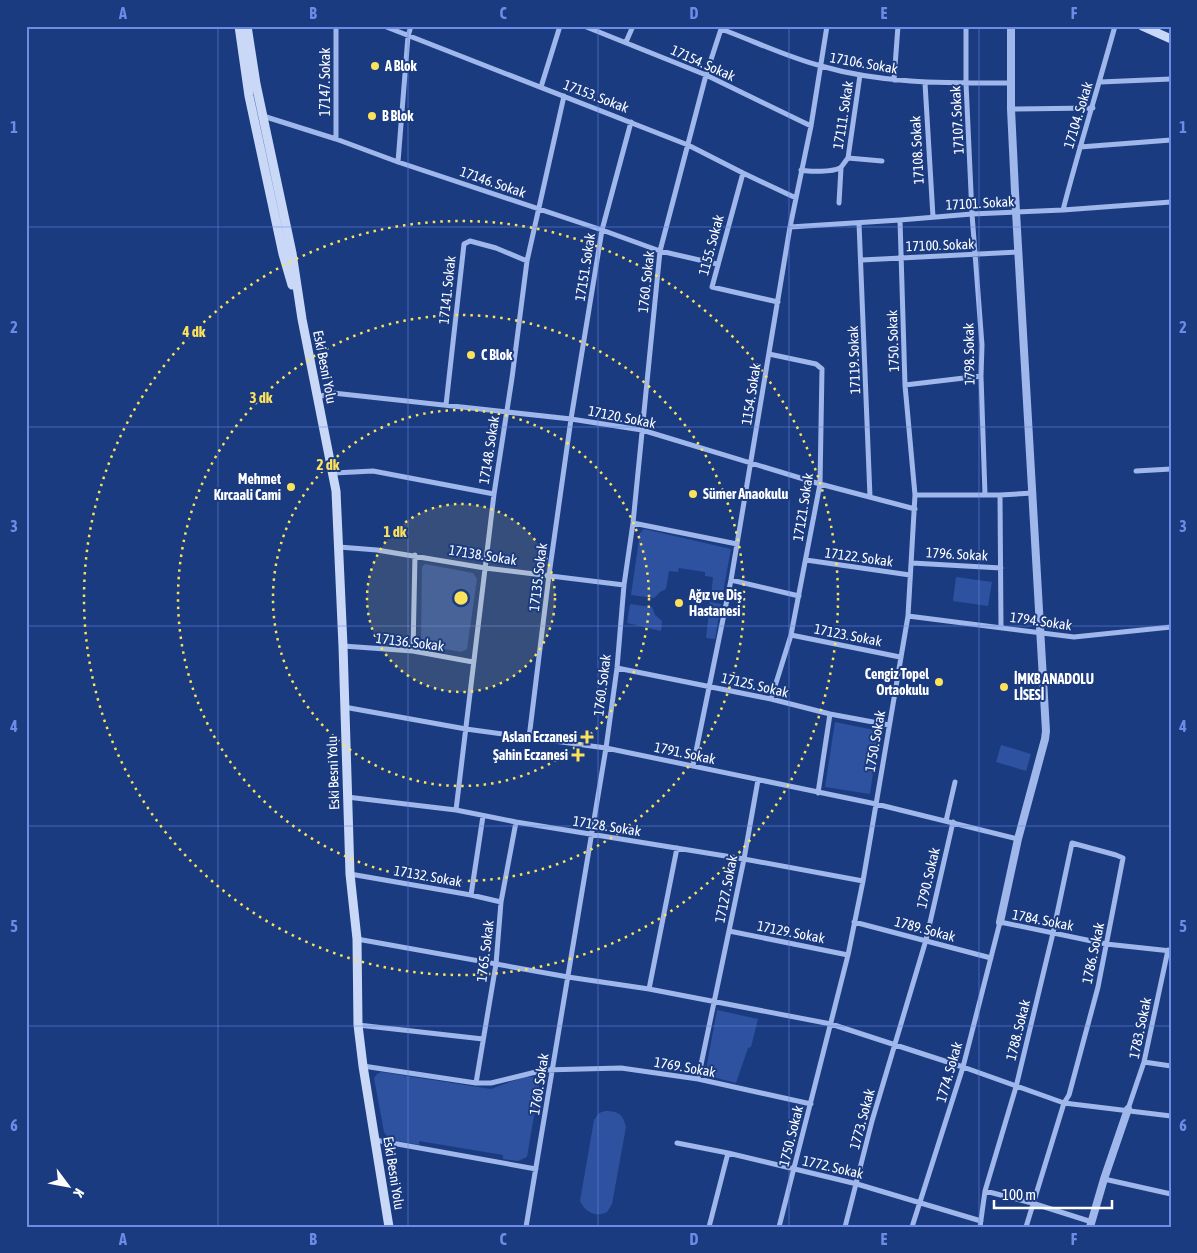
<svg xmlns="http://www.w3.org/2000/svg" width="1197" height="1253" viewBox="0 0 1197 1253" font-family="'Asap Condensed',sans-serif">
	<rect width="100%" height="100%" fill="#1b3b81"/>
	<path fill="#2e52a0" d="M644,529L731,549L722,598L711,596L713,577L705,576V572L679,568L678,572L669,571L666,589L660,592L654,598L631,595L640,533Z
		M425,564L473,573L477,579L467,649L461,652L424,645L421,643L422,567Z
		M956,577L992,582L988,606L953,601Z
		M710,602L721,604L715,639L706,638Z
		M630,604L652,607L655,615L662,621L661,631L627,623Z
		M835,722L879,731L870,794L825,787Z
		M1001,745L1031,754L1026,771L996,762Z
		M717,1010L758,1019L751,1047L748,1048L736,1083L705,1075Z
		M381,1072L491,1089L524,1077H533L540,1080L527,1157L518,1161L503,1159V1155L419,1141V1145L389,1139L384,1132L374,1078L377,1074Z
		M605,1111C618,1111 623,1114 626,1127L612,1204L607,1212C596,1218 585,1212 580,1201L594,1120L599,1113Z"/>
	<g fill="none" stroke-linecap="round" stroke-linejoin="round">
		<path stroke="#9fb7ea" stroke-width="5" d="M336,26V139
			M384,26L688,145L743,173L796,198
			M584,26L706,75L811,126
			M966,26V83L972,214L982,345L981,376L985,495
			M721,29C754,41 787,57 821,66C883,84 947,83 1011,83
			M626,42L633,26
			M894,80L898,26
			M1100,82L1171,79
			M925,83L933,217
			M541,87L560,26
			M1011,109L1093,108
			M263,116L336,139L398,162L602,230L660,251L717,264
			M1080,147L1171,140
			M848,158L860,75
			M398,162L408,36L411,26
			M801,170C810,172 832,172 840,168C843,166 845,161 848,158L882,161
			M743,173L712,287L778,302
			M839,203L841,168
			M1063,210C1079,148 1098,88 1115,26
			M859,223L870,497
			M790,227L900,220L972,214L1063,210L1171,202
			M862,260L1019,252
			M769,354L816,364L822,369L820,484L791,635L771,699
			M905,385L981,376
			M317,397L333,393L571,419L642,430L820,484L915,509
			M446,405L464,244L470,241L496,248L527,261
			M1136,471L1171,469
			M334,473L373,471L494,494
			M915,495H1000L1033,493
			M1000,495L1001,627
			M633,523L737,544
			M339,547L377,550L485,568L624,585
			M806,560L910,575
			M912,563L1001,568
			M731,580L799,596
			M908,616L1074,637L1171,627
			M791,635L900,657
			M343,646L413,651L473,662
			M413,651L415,555
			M617,668L771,699L830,714L889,725
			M344,707L466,729L606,748L876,804L1018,839
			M529,738L549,575L571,419L602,230L631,122
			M693,766L731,580L790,227L811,126L827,26
			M818,793L830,714
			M347,797L456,810L516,822L744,859L863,881
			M456,810L494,494L512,378L527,261L564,96
			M946,821L955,782
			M350,874L471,895L501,902
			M471,895L483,816
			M854,922L991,958
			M729,931L848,955
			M357,939L568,977L649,989L831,1024L963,1067L1064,1103L1171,1116
			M649,989L677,848
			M358,1025L483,1039
			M1144,1062L1171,1066
			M363,1066L476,1083H491L544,1070L621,1068L698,1079L811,1104
			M698,1079L744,859L758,780
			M476,1083L496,964L501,902L516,822
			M1128,1109L1144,1062L1168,950
			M375,1140L536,1169
			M677,1143L728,1153L857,1184L981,1221
			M1104,1179L1171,1194
			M985,1191L1032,1203L1092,1222
			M526,1227L606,748L617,668L624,585L633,523L660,251L706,75L722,26
			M709,1227L728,1153
			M779,1227L848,955L863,881L908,616L915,495L905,385L900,220
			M845,1227L872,1121L926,940L953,822
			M912,1227L963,1067L1000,922L1106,944L1171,951
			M980,1227L985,1191L1016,1087L1053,933L1072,843L1116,855L1123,858L1098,987L1069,1095L1064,1103L1026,1227"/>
		<path stroke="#9fb7ea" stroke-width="8" d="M1000,922L1018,839L1045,739L1046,731L1016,212L1011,109V26
			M1090,1227L1104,1179L1128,1109"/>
		<path stroke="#cad8f8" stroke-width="9" d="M239,26L249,96L283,254L292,285
			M247,26L256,84L292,253L302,319L336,491L343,646L350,874L357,939L358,1025L363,1066L389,1227
			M1142,26L1171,39"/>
	</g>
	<path fill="none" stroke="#6c8ce6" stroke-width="1" stroke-opacity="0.55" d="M218,26V1227M408,26V1227M598,26V1227M789,26V1227M979,26V1227M26,227H1171M26,427H1171M26,626H1171M26,826H1171M26,1026H1171"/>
	<circle cx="461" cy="598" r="94" fill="#fce25b" fill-opacity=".12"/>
	<g fill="none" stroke="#fce25b" stroke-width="2.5" stroke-dasharray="2.5 5">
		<circle cx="461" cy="598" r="94"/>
		<circle cx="461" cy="598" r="188"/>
		<circle cx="461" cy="598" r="283"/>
		<circle cx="461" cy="598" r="377"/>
	</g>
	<g fill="#fce25b" stroke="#1b3b81" stroke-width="2">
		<circle cx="375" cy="66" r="5"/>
		<circle cx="372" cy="116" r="5"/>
		<circle cx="471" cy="355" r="5"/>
		<circle cx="291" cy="487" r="5"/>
		<circle cx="693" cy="494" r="5"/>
		<circle cx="679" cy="603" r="5"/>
		<circle cx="939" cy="682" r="5"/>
		<circle cx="1004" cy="687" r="5"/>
		<path d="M584.5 729.5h5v5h5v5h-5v5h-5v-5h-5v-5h5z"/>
		<path d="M575.5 747.5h5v5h5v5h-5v5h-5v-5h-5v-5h5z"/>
	</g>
	<g text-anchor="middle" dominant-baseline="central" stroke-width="4" stroke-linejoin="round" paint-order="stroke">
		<g font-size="14" fill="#fff" stroke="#1b3b81">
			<text transform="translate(703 63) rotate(24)">17154. Sokak</text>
			<text transform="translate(864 63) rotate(10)">17106. Sokak</text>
			<text transform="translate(325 82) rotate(-90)">17147. Sokak</text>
			<text transform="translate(596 96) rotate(21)">17153. Sokak</text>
			<text transform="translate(843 115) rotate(-81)">17111. Sokak</text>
			<text transform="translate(1078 115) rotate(-73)">17104. Sokak</text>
			<text transform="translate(957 120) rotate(-93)">17107. Sokak</text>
			<text transform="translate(917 150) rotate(-93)">17108. Sokak</text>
			<text transform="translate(493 182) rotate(19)">17146. Sokak</text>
			<text transform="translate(980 203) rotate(-3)">17101. Sokak</text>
			<text transform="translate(711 245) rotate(-75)">1155. Sokak</text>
			<text transform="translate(940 245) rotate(-2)">17100. Sokak</text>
			<text transform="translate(585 267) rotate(-81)">17151. Sokak</text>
			<text transform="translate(646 282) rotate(-84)">1760. Sokak</text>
			<text transform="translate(447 290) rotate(-84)">17141. Sokak</text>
			<text transform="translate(893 341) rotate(-92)">1750. Sokak</text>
			<text transform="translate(969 354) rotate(-91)">1798. Sokak</text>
			<text transform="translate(854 360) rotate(-92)">17119. Sokak</text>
			<text transform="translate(325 367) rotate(79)">Eski Besni Yolu</text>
			<text transform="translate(751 394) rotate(-81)">1154. Sokak</text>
			<text transform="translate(622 417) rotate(11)">17120. Sokak</text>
			<text transform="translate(489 450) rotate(-81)">17148. Sokak</text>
			<text transform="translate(803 507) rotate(-81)">17121. Sokak</text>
			<text transform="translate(957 554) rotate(3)">1796. Sokak</text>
			<text transform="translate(483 555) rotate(9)">17138. Sokak</text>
			<text transform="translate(859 557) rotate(8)">17122. Sokak</text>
			<text transform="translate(538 577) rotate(-83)">17135. Sokak</text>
			<text transform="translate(1041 621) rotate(8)">1794. Sokak</text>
			<text transform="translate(848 635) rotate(11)">17123. Sokak</text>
			<text transform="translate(410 642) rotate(7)">17136. Sokak</text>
			<text transform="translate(602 685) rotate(-83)">1760. Sokak</text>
			<text transform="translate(755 685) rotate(13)">17125. Sokak</text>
			<text transform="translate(875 741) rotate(-80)">1750. Sokak</text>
			<text transform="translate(685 753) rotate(12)">1791. Sokak</text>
			<text transform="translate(333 773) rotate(-92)">Eski Besni Yolu</text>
			<text transform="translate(607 826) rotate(9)">17128. Sokak</text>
			<text transform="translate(428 876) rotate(10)">17132. Sokak</text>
			<text transform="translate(928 878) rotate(-77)">1790. Sokak</text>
			<text transform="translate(726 889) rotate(-79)">17127. Sokak</text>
			<text transform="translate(1043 920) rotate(11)">1784. Sokak</text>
			<text transform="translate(925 929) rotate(15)">1789. Sokak</text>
			<text transform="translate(791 932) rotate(11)">17129. Sokak</text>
			<text transform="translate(485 951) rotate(-83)">1765. Sokak</text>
			<text transform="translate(1093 953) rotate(-78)">1786. Sokak</text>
			<text transform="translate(1140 1028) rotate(-78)">1783. Sokak</text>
			<text transform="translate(1018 1030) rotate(-76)">1788. Sokak</text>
			<text transform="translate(685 1067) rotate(10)">1769. Sokak</text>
			<text transform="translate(949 1072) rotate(-74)">1774. Sokak</text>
			<text transform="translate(539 1084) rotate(-81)">1760. Sokak</text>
			<text transform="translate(862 1119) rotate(-75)">1773. Sokak</text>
			<text transform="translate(791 1136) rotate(-76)">1750. Sokak</text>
			<text transform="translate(833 1167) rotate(13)">1772. Sokak</text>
			<text transform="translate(394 1173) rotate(81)">Eski Besni Yolu</text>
		</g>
		<g font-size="14" font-weight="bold" fill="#fff" stroke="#1b3b81" text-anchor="start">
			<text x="385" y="66">A Blok</text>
			<text x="382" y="116">B Blok</text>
			<text x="481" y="355">C Blok</text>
			<text x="281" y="479" text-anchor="end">Mehmet<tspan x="281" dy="16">Kırcaali Cami</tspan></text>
			<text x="703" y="494">Sümer Anaokulu</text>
			<text x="689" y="595">Ağız ve Diş<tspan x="689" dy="16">Hastanesi</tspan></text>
			<text x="929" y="674" text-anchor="end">Cengiz Topel<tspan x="929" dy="16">Ortaokulu</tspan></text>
			<text x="1014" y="679">İMKB ANADOLU<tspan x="1014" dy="16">LİSESİ</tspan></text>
			<text x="577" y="737" text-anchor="end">Aslan Eczanesi</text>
			<text x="568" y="755" text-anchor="end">Şahin Eczanesi</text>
		</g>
	</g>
	<circle cx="461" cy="598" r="8" fill="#fce25b" stroke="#1b3b81" stroke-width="2.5"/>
	<g font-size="15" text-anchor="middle" font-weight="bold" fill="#fce25b" stroke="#1b3b81" stroke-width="4" stroke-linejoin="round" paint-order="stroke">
		<text x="194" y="337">4 dk</text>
		<text x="261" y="403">3 dk</text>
		<text x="328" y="470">2 dk</text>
		<text x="395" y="537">1 dk</text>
	</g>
	<rect width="1197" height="1253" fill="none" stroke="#1b3b81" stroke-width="55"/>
	<g transform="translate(68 1186) rotate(122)" stroke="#1b3b81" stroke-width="4" paint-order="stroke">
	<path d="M0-4L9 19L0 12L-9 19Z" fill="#ffffff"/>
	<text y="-8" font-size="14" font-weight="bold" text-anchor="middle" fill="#ffffff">K</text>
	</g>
	<path d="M994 1200v8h118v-8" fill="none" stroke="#ffffff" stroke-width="2.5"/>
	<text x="1002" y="1200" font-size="15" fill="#ffffff" stroke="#1b3b81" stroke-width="4" paint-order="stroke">100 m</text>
	<rect x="28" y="28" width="1142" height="1198" fill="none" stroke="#6c8ce6" stroke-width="2"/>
	<g font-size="16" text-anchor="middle" font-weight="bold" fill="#6c8ce6">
		<text x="123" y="19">A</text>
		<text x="313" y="19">B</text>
		<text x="503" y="19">C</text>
		<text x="694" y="19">D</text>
		<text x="884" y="19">E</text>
		<text x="1074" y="19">F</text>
		<text x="14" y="133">1</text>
		<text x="1183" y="133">1</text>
		<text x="14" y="333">2</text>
		<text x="1183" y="333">2</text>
		<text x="14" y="532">3</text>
		<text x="1183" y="532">3</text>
		<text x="14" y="732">4</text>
		<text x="1183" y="732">4</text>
		<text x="14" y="932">5</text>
		<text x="1183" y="932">5</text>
		<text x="14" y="1131">6</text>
		<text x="1183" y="1131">6</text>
		<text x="123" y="1245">A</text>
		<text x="313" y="1245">B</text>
		<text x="503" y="1245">C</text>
		<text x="694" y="1245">D</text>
		<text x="884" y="1245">E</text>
		<text x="1074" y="1245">F</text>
	</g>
</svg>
